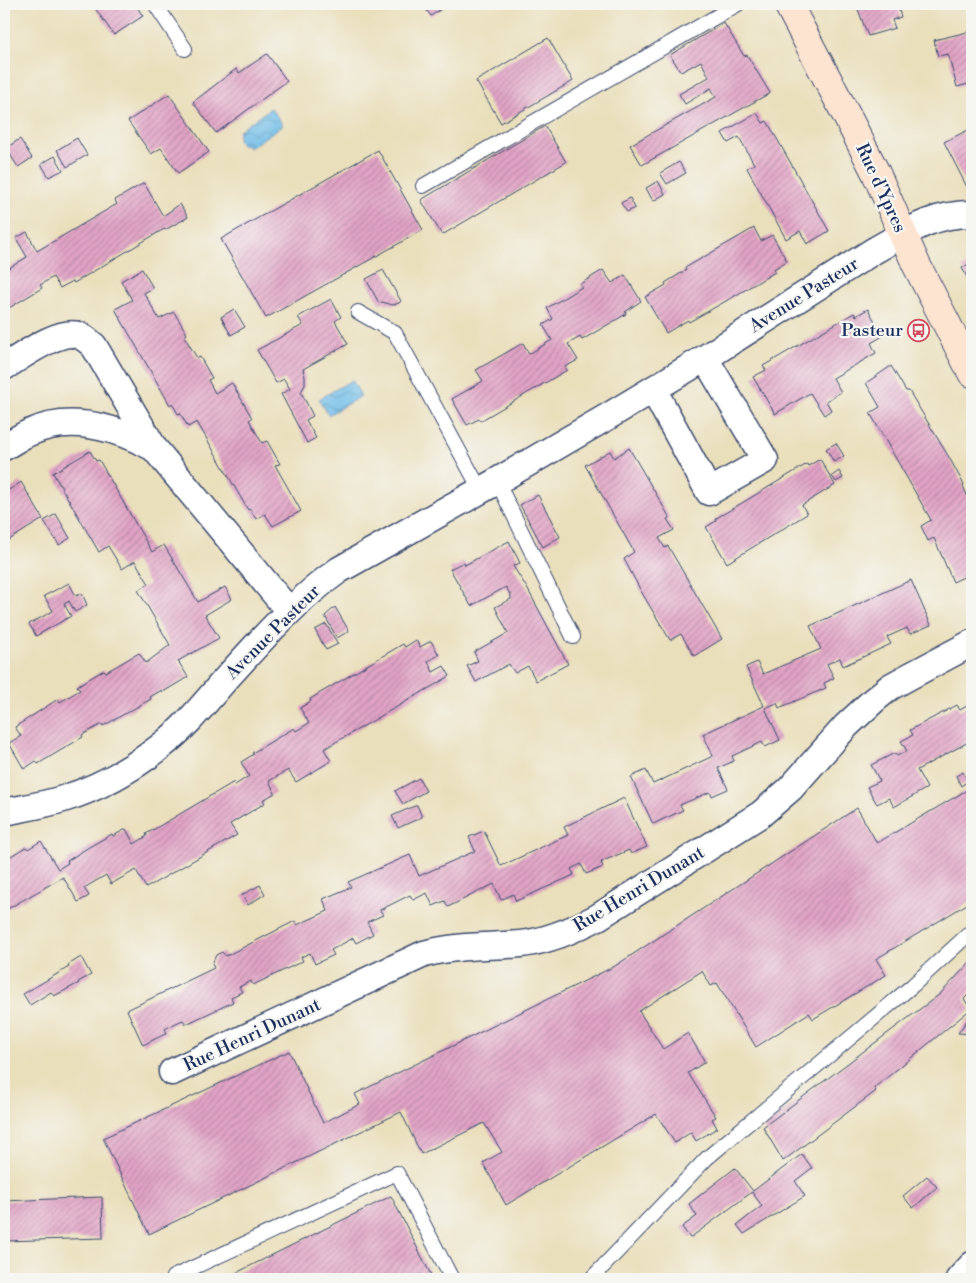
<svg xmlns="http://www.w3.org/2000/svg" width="976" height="1283" viewBox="0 0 976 1283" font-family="'Libre Bodoni',serif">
	<defs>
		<pattern id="water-waves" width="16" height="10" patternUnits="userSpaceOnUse" patternTransform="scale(1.25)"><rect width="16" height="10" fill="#6fbde9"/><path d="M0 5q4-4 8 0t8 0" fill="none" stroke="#5a9ac0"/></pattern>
		<pattern id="building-hatch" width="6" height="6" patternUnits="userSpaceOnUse" patternTransform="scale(1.25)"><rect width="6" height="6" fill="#e2a4c6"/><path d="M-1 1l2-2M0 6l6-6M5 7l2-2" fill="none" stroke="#b686a4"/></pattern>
	</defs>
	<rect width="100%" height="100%" fill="#f6f6f2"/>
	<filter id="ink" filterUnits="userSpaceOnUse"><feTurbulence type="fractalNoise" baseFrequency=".02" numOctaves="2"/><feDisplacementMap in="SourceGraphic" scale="10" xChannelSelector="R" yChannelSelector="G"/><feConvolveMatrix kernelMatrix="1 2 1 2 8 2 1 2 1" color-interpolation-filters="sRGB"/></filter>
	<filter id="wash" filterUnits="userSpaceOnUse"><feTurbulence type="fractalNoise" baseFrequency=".0096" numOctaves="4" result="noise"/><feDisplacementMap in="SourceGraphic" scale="20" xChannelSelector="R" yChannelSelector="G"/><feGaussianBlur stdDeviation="1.12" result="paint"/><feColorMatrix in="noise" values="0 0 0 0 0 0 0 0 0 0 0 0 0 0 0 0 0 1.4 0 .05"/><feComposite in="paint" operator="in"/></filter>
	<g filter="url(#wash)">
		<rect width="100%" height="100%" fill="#eadfbb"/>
		<path fill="url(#water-waves)" stroke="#4576a4" d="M271,108L283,125L249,148L246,144L242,145L238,139L239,133L238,131Z
			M352,380L361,396L328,415L319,399Z"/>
		<g id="blocks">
			<path fill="url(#building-hatch)" d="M92,4H135L143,16L114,35Z
				M422,4H448L431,16Z
				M856,4H897L901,17L892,20L895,28L868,36Z
				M724,23L744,56L747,55L770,93L642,165L630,145L716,97L711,88L685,104L679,94L709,77L701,61L681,72L670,55Z
				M972,31V83L957,87L948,54L938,56L934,40Z
				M548,38L573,81L501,123L476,81Z
				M267,54L287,81L216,133L193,102L236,69L239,73Z
				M169,94L209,152L178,173L161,148L151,154L128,121Z
				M757,113L763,123L767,121L829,231L807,244L800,231L786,239L747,168L754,164L739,137L728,143L722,133Z
				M545,126L566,162L442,235L421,200Z
				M972,128V193H970L944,142Z
				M77,138L87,155L67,167L57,150Z
				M20,139L32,158L18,167L6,148Z
				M378,150L423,230L266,318L221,239Z
				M55,156L63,170L49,177L41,164Z
				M679,162L686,173L667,184L660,173Z
				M658,181L665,194L653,201L646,188Z
				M144,183L163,216L180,204L188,217L165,230L164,229L74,283L73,281L60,288L53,277L40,285L42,288L4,311V271L27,257L16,238L27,232L37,251L117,204L115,200Z
				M630,198L635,208L627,212L621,203Z
				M754,228L761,241L772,235L787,261L774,269L775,272L733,297L689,322L688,320L666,333L645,297L666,285L665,283L686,270L685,268Z
				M972,262V286L962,268Z
				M142,269L153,288L144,293L159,319L174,312L187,334L184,336L197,358L200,357L212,378L208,380L215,393L232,383L252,418L249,420L262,443L267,441L280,464L275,465L301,511L273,526L265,514L256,519L250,509L248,510L197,422L188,427L180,413L178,414L172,403L170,405L115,309L132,300L121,281Z
				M383,270L401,301L399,303L393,305L382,302L379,303L366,279Z
				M603,270L612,283L625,275L641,301L625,312L626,314L582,340L580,337L568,344L578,360L565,367L567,370L480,421L479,419L467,425L452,399L483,381L476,370L523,343L529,354L552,340L543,325L553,319L547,308L582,287L580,284Z
				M331,299L341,317L335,321L348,344L303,369L305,377V385L301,392L313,416L306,420L316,438L307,443L281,394L290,389L284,379L276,383L257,350L303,325L298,317Z
				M234,309L245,327L231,335L221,317Z
				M868,309L883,336L871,343L876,353L833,378L841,392L826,401L831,410L824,415L810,393L775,414L753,377L766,370L763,366L787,352L854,313L856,316Z
				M891,366L906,391H909L950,459L964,485L963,486L972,507V573L953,582L934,538L928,541L921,526L931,520L870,413L880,407L866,383Z
				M836,443L844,456L834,462L826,449Z
				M629,448L670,518L667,519L674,530L659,538L665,548L668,546L722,639L694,656L681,634L670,640L642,593L624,559L634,552L585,465L610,451L614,458Z
				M90,451L96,461L99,460L152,552L164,545L198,602L225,587L232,599L205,615L219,638L178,661L188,677L163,692L162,690L150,697L151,699L103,726L102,724L82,735L83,737L38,764L36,761L24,769L9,743L21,736L15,727L58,699L60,702L80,690L77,686L104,670L106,672L139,653L146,663L170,645L138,590L149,584L135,561L122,569L108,546L99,552L53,473Z
				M820,459L835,485L802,505L807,514L727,563L706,527L716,521L715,519L762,491L807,464L808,466Z
				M839,471L843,478L836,482L832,476Z
				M21,482L43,519L4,543V489L7,487L9,490Z
				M538,495L560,537L543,547L520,505Z
				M56,514L70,538L59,545L44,521Z
				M509,541L520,563L513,566L527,588L568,664L536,681L528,666L515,673L509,664L476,682L467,666L478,661L474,652L508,633L495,607L511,599V596L506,587L471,606L450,569L464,562L465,565Z
				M911,580L931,625L910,634L907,628L887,637L891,644L843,666L840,658L827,664L834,678L824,683L826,688L779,708L777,703L765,708L780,740L765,747L762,742L732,756L734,761L718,768L728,789L712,796L710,792L680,805L683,810L653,824L631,777L646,770L653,784L713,756L703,734L764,706L746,667L757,662L763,674L821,649L810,626Z
				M69,583L76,596L82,593L87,605L75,612L69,601L64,604L71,616L36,636L29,624L53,611L44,596Z
				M335,607L349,631L337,638L325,616Z
				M326,624L338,644L326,650L315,630Z
				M416,640L420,647L431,641L439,655L428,661L433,672L444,666L450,676L324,749L331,761L296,782L288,770L269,781L275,793L263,800L265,803L230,824L237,835L146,888L136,870L111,884L106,875L84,888L89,896L78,902L63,877L4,911V860L26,847L28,849L41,841L58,869L68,863L67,861L89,847L112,834L113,836L126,829L134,844L147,836L146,834L234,782L235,785L249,776L241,762L254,754L252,753L294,728L296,731L309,723L300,708L311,701L310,699L403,644L405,647Z
				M972,703V740L917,770L927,788L894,807L889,798L877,804L867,787L880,781L871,765L895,753L897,756L907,751L901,741L913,735L910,730L957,705L960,710Z
				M963,772L968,781L961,786L956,776Z
				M419,778L426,791L403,804L395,791Z
				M972,787V901L876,959L886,975L813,1019L809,1013L756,1047L717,983L711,986L702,971L639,1011L663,1049L688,1033L705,1062L688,1073L716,1117L712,1119L717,1128L696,1141L691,1132L675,1143L656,1114L506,1205L483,1163L502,1152L484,1123L421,1154L401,1112L149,1234L103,1138L289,1051L323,1123L360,1104L355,1094L615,966L857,808L877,843Z
				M624,798L647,847L631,854L629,850L601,862L603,867L586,874L581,864L571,869L574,875L516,901L513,894L501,900L494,884L448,907L445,901L433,906L427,893L413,900L410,895L380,910L383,915L367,922L373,934L356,943L353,938L331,950L334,955L315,964L310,953L301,957L303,961L253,985L251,981L239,987L242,992L231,997L233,1002L186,1024L183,1020L174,1024L165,1029L167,1033L143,1045L127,1010L214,968L212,964L216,955L222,952L226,956L295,921L297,925L328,911L323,899L351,887L348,882L410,855L419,876L475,851L469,837L484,831L501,866L568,835L564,827Z
				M417,805L422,817L398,828L392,816Z
				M260,885L265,894L248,905L242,895Z
				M81,957L91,975L78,982L79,983L54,996L51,992L30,1005L23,994L69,967L68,965Z
				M972,960V991L964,999L971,1009L874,1088L876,1091L783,1161L763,1127L940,994Z
				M968,1019H972V1034L958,1033Z
				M802,1154L812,1168L795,1181L805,1196L744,1234L737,1225L762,1206L752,1192L690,1238L682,1227L697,1216L689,1204L735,1168L753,1191Z
				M927,1176L937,1187L913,1208L903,1196Z
				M391,1196L433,1279H224Z
				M102,1197L103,1238L4,1241V1201Z"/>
		</g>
	</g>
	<g filter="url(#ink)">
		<use href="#blocks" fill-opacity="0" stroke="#3a496c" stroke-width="1"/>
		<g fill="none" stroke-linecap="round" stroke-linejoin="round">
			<defs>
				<path id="lane" d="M155,4L185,49
					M423,186L738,4
					M358,312L395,333L481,491
					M497,481L573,637
					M173,1277L397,1173L452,1279
					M591,1279L707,1158L912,986L972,931"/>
				<path id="street" d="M4,367C21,357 58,329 78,335C85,337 89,342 94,346L154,448L289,611
					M653,389L709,492L765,460L705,358
					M4,447C13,442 21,436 31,432C72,414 117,428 154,448
					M4,812C23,808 44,805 63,799C98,788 132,769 160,747C185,728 204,704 224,681C260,641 295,601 339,570L492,484L607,417L705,358L875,250C909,231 932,214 972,214
					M172,1072L424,954C455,945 488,947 521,944C548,941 573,930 598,917L761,814L790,789L846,726L874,700L890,687L910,676L972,643
					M959,1279L972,1265"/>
				<path id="secondary" d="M788,4L851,124L876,173L916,264L972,373"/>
			</defs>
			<use href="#lane" stroke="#3a496c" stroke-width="16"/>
			<use href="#street" stroke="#3a496c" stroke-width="29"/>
			<use href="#secondary" stroke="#3a496c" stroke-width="30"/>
			<use href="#lane" stroke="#fff" stroke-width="14"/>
			<use href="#street" stroke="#fff" stroke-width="26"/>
			<use href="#secondary" stroke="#fde4d1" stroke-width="28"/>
		</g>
	</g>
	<defs>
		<symbol id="bus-ring" viewBox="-11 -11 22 22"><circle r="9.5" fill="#f6f6f2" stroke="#d1495b" stroke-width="1.5"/><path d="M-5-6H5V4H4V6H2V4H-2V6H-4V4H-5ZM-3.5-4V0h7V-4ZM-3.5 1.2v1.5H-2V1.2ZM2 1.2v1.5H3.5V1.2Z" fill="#d1495b"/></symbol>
	</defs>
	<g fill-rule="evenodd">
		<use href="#bus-ring" x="906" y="318" width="25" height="25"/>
	</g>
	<g text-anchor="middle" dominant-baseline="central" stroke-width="4.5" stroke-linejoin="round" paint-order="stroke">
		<g font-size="18" fill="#1b2f5e" stroke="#f6f6f2">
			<text transform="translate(881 188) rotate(65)">Rue d'Ypres</text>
			<text transform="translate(804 295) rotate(-32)">Avenue Pasteur</text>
			<text transform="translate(273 632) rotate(-45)">Avenue Pasteur</text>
			<text transform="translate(639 889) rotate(-31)">Rue Henri Dunant</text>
			<text transform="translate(252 1035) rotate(-25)">Rue Henri Dunant</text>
		</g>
		<g font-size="18" fill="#1b2f5e" stroke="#f6f6f2" text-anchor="end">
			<text x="903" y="330">Pasteur</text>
		</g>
	</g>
	<rect width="976" height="1283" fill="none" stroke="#f6f6f2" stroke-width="20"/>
</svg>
